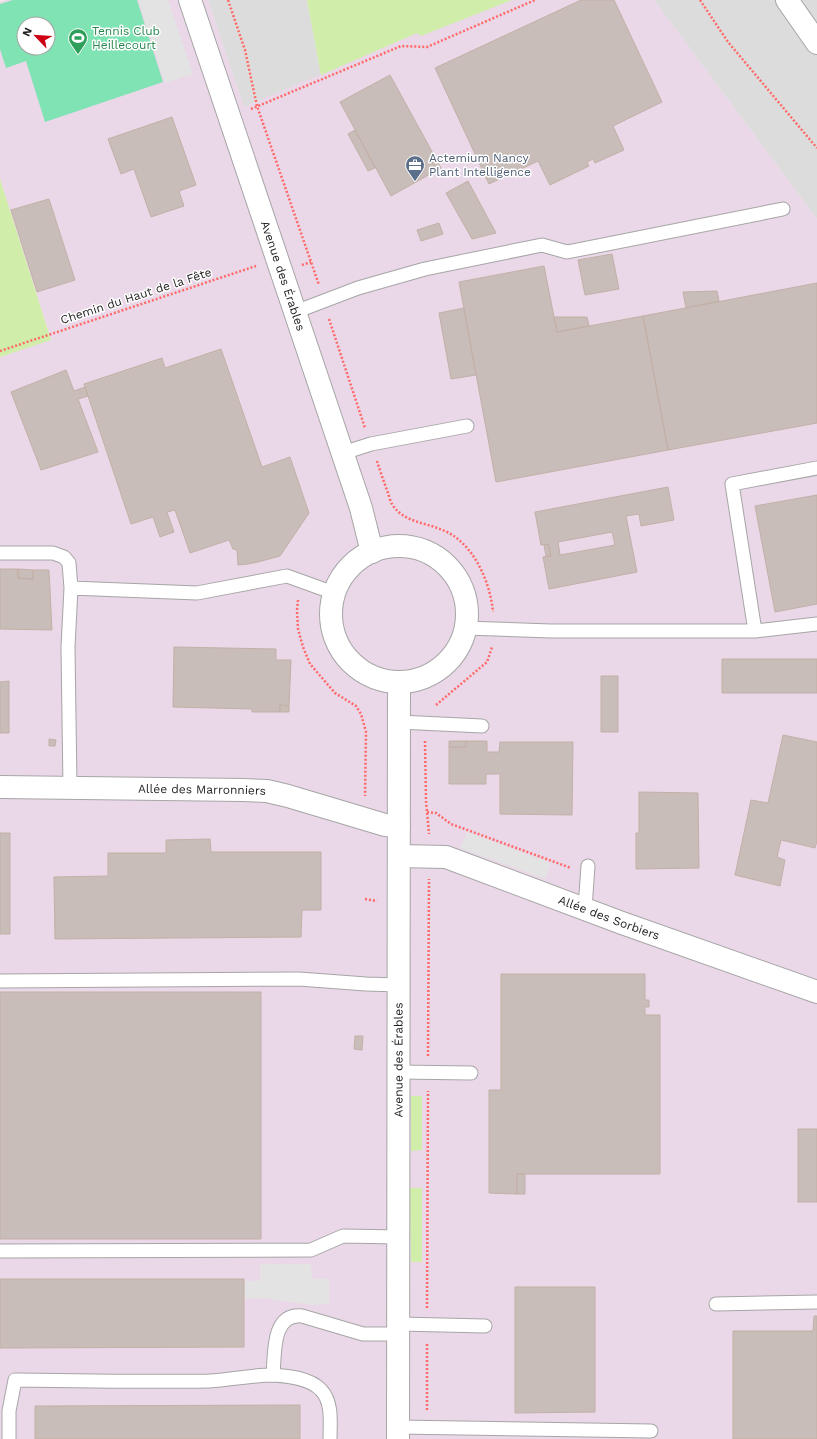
<svg xmlns="http://www.w3.org/2000/svg" width="817" height="1439" viewBox="0 0 817 1439" font-family="'Work Sans',sans-serif">
	<rect width="100%" height="100%" fill="#f0ece5"/>
	<path fill="#dddcdc" d="M208,0H307L321,75L244,108Z
		M654,0H817V219Z"/>
	<path fill="#ead7e8" fill-rule="evenodd" d="M6,0H208L244,107L417,33L421,35L512,0H654L817,219V1439H0V357L51,339L0,179V2ZM24,24H48V48H24Z"/>
	<path fill="#d0eda9" d="M307,0H512L421,36L417,33L321,75Z
		M0,179L51,340L0,357Z
		M411,1096H422V1150L411,1151Z
		M410,1188H422V1262H411Z"/>
	<path fill="#7fe3b3" fill-rule="evenodd" d="M13,0H137L163,82L45,122L26,61L6,68L0,49V4ZM24,24H48V48H24Z"/>
	<path fill="#e3e3e3" d="M138,0H168L193,74L165,83Z
		M467,832L551,863L545,879L460,848Z
		M260,1264H311L312,1279L329,1278V1304L312,1305L261,1298L244,1299V1281H260Z"/>
	<path fill="#c8bdb8" stroke="#c3b0a7" fill-rule="evenodd" d="M581,0H614L662,102L613,126L624,150L595,163L593,159L587,162L589,166L550,185L538,161L489,184L435,68Z
		M390,75L441,168L391,196L340,102Z
		M172,117L196,185L179,191L184,206L151,217L134,169L121,174L108,139Z
		M355,130L375,168L368,171L348,134Z
		M468,181L496,233L472,239L446,193Z
		M49,199L75,280L37,292L11,210Z
		M439,223L443,234L421,241L417,230Z
		M612,254L619,289L585,295L578,260Z
		M544,266L557,332L643,316L668,450L496,482L459,282Z
		M817,283V423L668,450L643,316Z
		M717,291L719,301L686,308L683,292Z
		M464,308L476,375L451,379L439,313Z
		M554,317H587L589,326L557,332Z
		M221,349L262,467L290,457L309,513L280,556L258,562L248,564L238,565L237,550L233,549L229,540L190,553L175,510L167,512L174,532L160,537L153,517L131,524L84,384L162,358L165,368Z
		M66,370L74,391L85,387L88,396L78,399L98,452L41,470L11,392Z
		M668,487L674,520L641,526L639,514L626,516L637,572L549,589L543,557L551,556L548,544L541,545L535,512ZM612,532L615,545L560,555L558,542Z
		M817,495V604L775,612L755,506Z
		M548,544L551,556H546L544,545Z
		M0,569H18V578L33,579V570H49L52,630L0,629Z
		M18,569L33,570V579L18,578Z
		M174,647L276,649V660H291L289,706L280,705V712H252V709L173,707Z
		M722,659H817V693H722Z
		M601,676H618V732H601Z
		M9,681V733H0V682Z
		M280,705L289,706V712H280Z
		M783,735L817,742V841L815,848L781,840L777,857L785,860L780,886L735,875L751,800L768,803Z
		M49,739L56,740L55,746H49Z
		M449,741H466V747H449Z
		M466,741H487V752H499L500,742H573L572,815L500,814V774H486V784H449V747H466Z
		M639,792L698,793L699,868L636,869V833H639Z
		M0,833H10V934H0Z
		M210,839L211,852H321V910H302L301,937L55,939L54,877L108,876V853H166V840Z
		M501,974H645V1000H649V1007H645V1015H660V1174H517V1194L489,1193V1090H501Z
		M0,992H261V1239H0Z
		M355,1036H363L362,1050L354,1049Z
		M798,1129H817V1202H798Z
		M517,1174H525V1194H517Z
		M0,1279H244V1347L0,1348Z
		M515,1287H595V1412L515,1413Z
		M814,1316H817V1439H733V1331H813Z
		M300,1405V1439H35V1406Z"/>
	<g fill="none" stroke-linecap="round" stroke-linejoin="round">
		<defs>
			<path id="service" d="M295,312L358,288L425,269L542,245L567,252L783,209
				M343,453L371,444L467,426
				M0,553H53L64,557L69,563L71,588L197,593L287,576L334,593
				M465,628L551,631H755L817,624
				M755,631L732,484L817,468
				M399,722L482,726
				M70,788L68,647L71,588
				M585,908L588,866
				M0,981L299,979L366,984L399,985
				M399,1072L471,1073
				M0,1251L311,1250L343,1236L398,1237
				M716,1304L817,1302
				M399,1324L485,1326
				M273,1375C275,1355 271,1313 302,1316L363,1334H399
				M398,1427L651,1431
				M9,1439V1411L15,1380C80,1381 145,1382 209,1381C230,1380 251,1375 273,1375C288,1376 310,1378 321,1390C333,1402 330,1424 330,1439"/>
			<g id="minor">
				<path d="M787,0L817,43"/>
				<path id="s1" d="M0,787L243,790L267,791L288,796L385,825L399,826"/>
				<path id="s2" d="M399,856L446,857L622,923L817,992"/>
			</g>
			<g id="tertiary">
				<path id="s3" d="M190,0L361,508L372,552"/>
				<circle cx="399" cy="614" r="68"/>
				<path id="s4" d="M398,1439L399,682"/>
			</g>
		</defs>
		<use href="#service" stroke="#a6a6a6" stroke-width="15"/>
		<use href="#minor" stroke="#a6a6a6" stroke-width="24"/>
		<use href="#tertiary" stroke="#a6a6a6" stroke-width="24"/>
		<path stroke="#ff6967" stroke-width="2.5" stroke-dasharray="2 2" stroke-linecap="butt" d="M228,0L245,50L257,106L319,285
			M700,0L728,42L817,148
			M251,109L401,46L427,47L535,0
			M302,265L311,262
			M329,319L365,428
			M0,351L256,266
			M377,461C380,471 384,482 388,493C389,496 390,501 392,504C402,521 422,522 440,529C472,540 490,580 493,612
			M298,600L297,610L298,629L303,647L310,664L335,693L356,706L361,714L366,732L365,796
			M436,705L487,662L492,647
			M425,741L426,801L429,834
			M427,812L436,813L451,824L571,868
			M365,899L377,901
			M428,1056L429,879
			M427,1308L428,1091
			M427,1410V1343"/>
		<use href="#service" stroke="#fff" stroke-width="13"/>
		<use href="#minor" stroke="#fff" stroke-width="22"/>
		<use href="#tertiary" stroke="#fff" stroke-width="22"/>
	</g>
	<defs>
		<symbol id="stadium-pin" viewBox="-11 -11 22 30"><path d="M0 17L-7.5 6A9.5 9.5 0 1 1 7.5 6Z" fill="#2e9e5b" stroke="#fff"/><path d="M0-5a6.5 5 0 1 0 0 10a6.5 5 0 1 0 0-10ZM-3.5-1.8h7v3.6h-7Z" fill="#fff"/></symbol>
		<symbol id="office-pin" viewBox="-11 -11 22 30"><path d="M0 17L-7.5 6A9.5 9.5 0 1 1 7.5 6Z" fill="#5c6f8a" stroke="#fff"/><path d="M-6-3h4V-5.5h4V-3h4V5H-6ZM-1-4.5V-3h2v-1.5ZM-6 0V1H6V0Z" fill="#fff"/></symbol>
	</defs>
	<g fill-rule="evenodd">
		<use href="#stadium-pin" x="67" y="27" width="22" height="30"/>
		<use href="#office-pin" x="404" y="154" width="22" height="30"/>
	</g>
	<g text-anchor="middle" dominant-baseline="central" stroke-width="3" stroke-linejoin="round" paint-order="stroke">
		<g font-size="12" fill="#27864d" stroke="#fff" text-anchor="start">
			<text x="92" y="31">Tennis Club<tspan x="92" dy="14">Heillecourt</tspan></text>
		</g>
		<g font-size="12" fill="#4e5e75" stroke="#fff" text-anchor="start">
			<text x="429" y="158">Actemium Nancy<tspan x="429" dy="14">Plant Intelligence</tspan></text>
		</g>
		<g font-size="12" fill="#1f1f1f" stroke="#fff">
			<text stroke="none"><textPath href="#s3" startOffset="291">Avenue des Érables</textPath></text>
			<text transform="translate(136 296) rotate(-18)">Chemin du Haut de la Fête</text>
			<text stroke="none"><textPath href="#s1" startOffset="202">Allée des Marronniers</textPath></text>
			<text stroke="none"><textPath href="#s2" startOffset="221">Allée des Sorbiers</textPath></text>
			<text stroke="none"><textPath href="#s4" startOffset="379">Avenue des Érables</textPath></text>
		</g>
	</g>
	<g transform="translate(36 36) rotate(295)"><circle r="19" fill="#ffffff" stroke="#a5a5a5"/>
	<path d="M0-3L7 15L0 10L-7 15Z" fill="#ce0013"/>
	<text y="-6" font-size="11" font-weight="bold" text-anchor="middle" fill="#1f1f1f">N</text>
	</g>
</svg>
